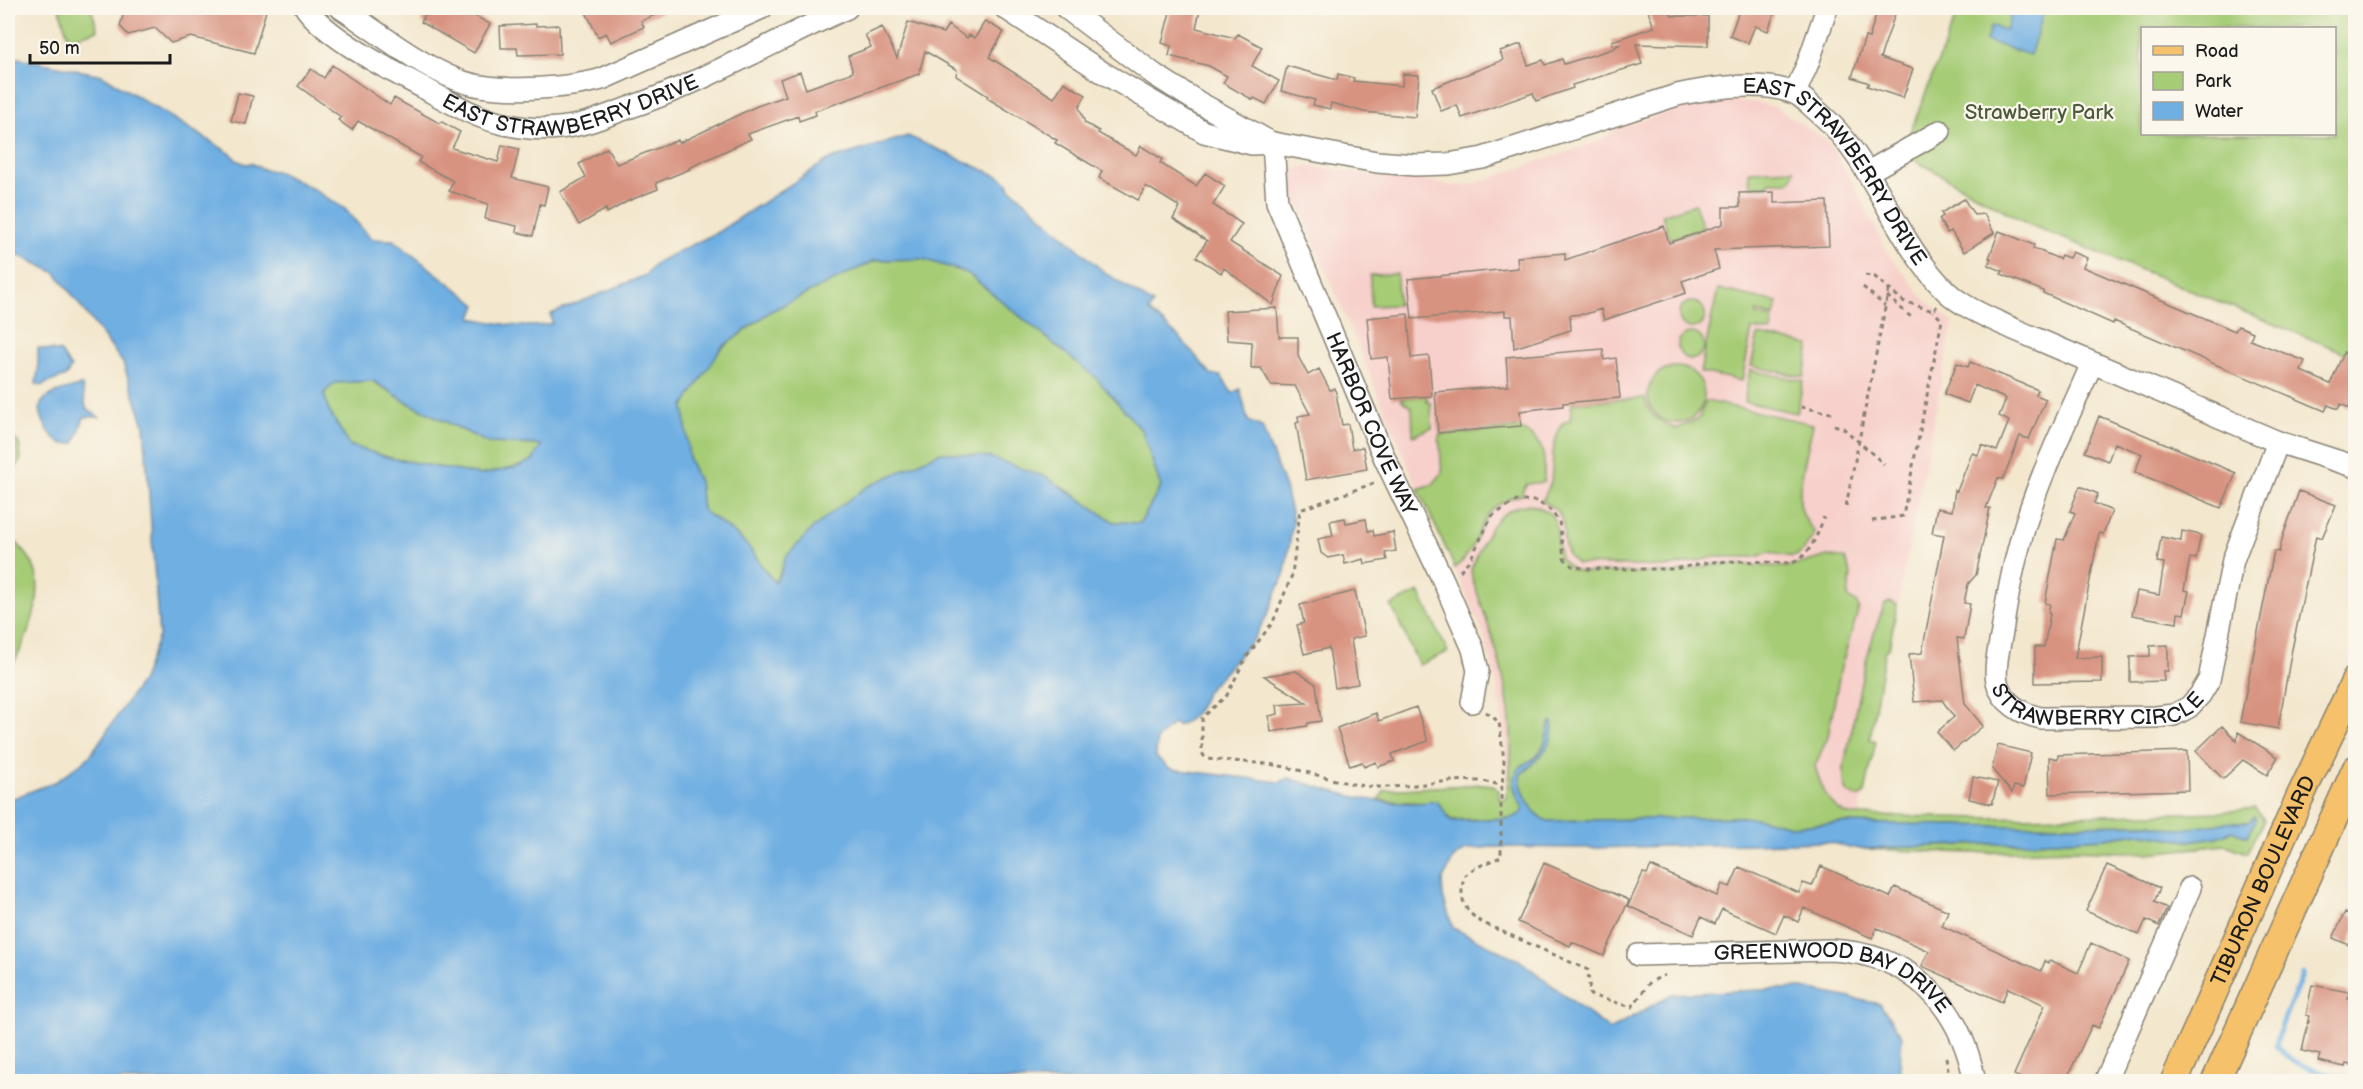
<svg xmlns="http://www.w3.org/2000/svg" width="2363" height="1089" viewBox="0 0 2363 1089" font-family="'Balsamiq Sans',sans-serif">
	<rect width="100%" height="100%" fill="#fbf7ec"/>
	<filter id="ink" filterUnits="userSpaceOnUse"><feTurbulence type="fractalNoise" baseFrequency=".0167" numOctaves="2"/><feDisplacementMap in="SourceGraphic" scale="12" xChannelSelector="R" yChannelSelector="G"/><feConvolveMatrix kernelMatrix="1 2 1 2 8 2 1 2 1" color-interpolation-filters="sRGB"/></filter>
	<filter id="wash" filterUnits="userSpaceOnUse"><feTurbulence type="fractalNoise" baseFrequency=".008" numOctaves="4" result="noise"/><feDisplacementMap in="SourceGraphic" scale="24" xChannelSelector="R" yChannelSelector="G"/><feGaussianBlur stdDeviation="1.35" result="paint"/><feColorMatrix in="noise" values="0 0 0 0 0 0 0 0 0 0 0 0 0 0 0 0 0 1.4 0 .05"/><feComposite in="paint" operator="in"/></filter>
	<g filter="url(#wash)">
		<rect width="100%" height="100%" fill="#f3e7cd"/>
		<path fill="#f7d0cb" d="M1732,101L1755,102L1775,107L1827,141L1847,172L1889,255L1925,300L1953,322L1889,649L1885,650L1870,739L1876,741L1859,816H1506L1507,760L1497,684L1483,632L1418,489L1288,181L1293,170L1306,166L1363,174L1424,180L1452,186L1473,184L1597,142L1618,128L1689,106Z"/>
		<path fill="#a6cc76" stroke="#617449" stroke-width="1.5" fill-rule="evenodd" d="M59,8H91L98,30L69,39Z
			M1959,8H2355V357L2028,224L1902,153ZM2142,28H2334V134H2142Z
			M1794,169L1792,179L1788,182H1769L1768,186H1750L1749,171Z
			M1695,204L1703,228L1670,239L1662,215Z
			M923,259L967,272L1097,379L1142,430L1161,487L1140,523L1114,522L1064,488L786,558L776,582C765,573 759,560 750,549C737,533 719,522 702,510L699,482L689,459L678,372L722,348L771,311L827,282L877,260Z
			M1397,274L1398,305L1371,306L1370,275Z
			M1718,289L1777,302L1774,316L1756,312V315L1773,319L1771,332L1752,329L1742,381L1700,372Z
			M1679 315a13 13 0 1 1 26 0a13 13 0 1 1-26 0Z
			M1678 346a13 13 0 1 1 26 0a13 13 0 1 1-26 0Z
			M1758,335L1810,345L1804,377L1751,366Z
			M1648 395a28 28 0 1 1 56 0a28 28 0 1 1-56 0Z
			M1750,370L1803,381L1797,413L1744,402Z
			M373,381L405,401L488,443L542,445L533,460L518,467L480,475L390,458L349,445L328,409L324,393L335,383Z
			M1427,396V402L1431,403L1432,428L1413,436L1412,408L1400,399Z
			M1645,398C1648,416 1660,421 1676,429L1698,419L1706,401L1813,424C1809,444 1796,490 1801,508C1803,518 1809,525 1815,533C1797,561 1799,559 1769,552L1757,557H1716L1669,567L1577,564C1556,549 1570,531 1558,512C1554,508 1547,504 1542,501L1551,483L1554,444L1562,423L1570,420L1572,403Z
			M1518,428C1547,441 1544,454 1544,482L1527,484L1523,490L1522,495C1471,506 1486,544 1455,568L1418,489L1433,484L1442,473L1439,435Z
			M8,433L19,443L21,459L8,483Z
			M1529,504C1565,513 1554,530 1560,558L1571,569L1582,572L1674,573L1709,565L1725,564L1789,567L1828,556L1845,559L1851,574L1848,597L1856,602L1859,608L1841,667L1828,736L1815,766C1821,787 1828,807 1849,815L1986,818L2222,812L2255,808L2264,820L2247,853L2226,845L2148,853L2073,850L1974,853L1860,849L2033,842L2104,838L2139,833L2188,841L2217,837L2233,831L2243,832L2224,823L2192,830L2164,829L2151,824L2000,826L1839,823L1791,826L1762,819L1740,817L1547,821C1533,816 1520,790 1520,775L1528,769L1551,736L1550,722L1546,741L1540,751L1536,757L1525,764L1514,777L1523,807L1521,814L1512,818L1451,820L1437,801L1424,803L1378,800L1385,790L1483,784L1493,785L1499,791V799H1505C1510,786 1510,773 1511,758C1514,695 1493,637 1472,578L1471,569C1486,538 1490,510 1529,504Z
			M8,533C16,543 30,555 34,567C47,598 23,647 8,674Z
			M1419,592L1448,652L1419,665L1391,605Z
			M1890,602L1897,605L1889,649L1885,650L1870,739L1876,741L1865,793L1858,797C1851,796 1846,793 1845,786C1841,771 1847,754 1850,740C1858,694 1867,646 1885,604Z"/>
		<path fill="#6fafe2" stroke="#46667f" stroke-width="1.5" fill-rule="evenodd" d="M2013,8H2045L2030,55L1986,41L1991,26L2006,30Z
			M8,56L102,75L233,155L236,160L246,164L251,163L265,170L276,171L308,186L345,209L371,239L393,240L466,296L477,305L472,318C500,324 524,329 552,324L551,314L646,275L657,262L718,232L828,160L908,136L1002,178L1008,183L1010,188L1104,272L1153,304L1149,311L1181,339L1212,375L1221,376L1232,393L1240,389L1248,421L1262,427L1285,488L1293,521L1285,572L1268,614L1253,640L1206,692C1202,707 1192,720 1177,726L1174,723L1157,739L1156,757L1170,769L1280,782L1289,778C1336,793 1387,809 1437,801L1451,821L1512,818L1521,814L1523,807C1515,796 1509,780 1520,768C1524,763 1531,762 1536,757C1545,749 1547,734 1550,722H1552C1557,745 1536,761 1520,775C1520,790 1533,816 1547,821L1740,817L1762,819L1791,826L1839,823L2000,826L2151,824C2186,837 2214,819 2249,822L2254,816L2256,819L2248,836L2233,831L2217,837L2188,841L2139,833L2104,838L2033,842L1860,849L1826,842L1593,848L1491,847L1466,850L1454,858L1442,881L1443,897L1453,928L1519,960L1610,1030L1672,994L1802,988L1880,1004L1902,1036L1899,1081H8V798H14L57,781L89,757L142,680L159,636L144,425L123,363L56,273L8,250ZM923,259L967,273L1097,379L1142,431L1161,487L1140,523L1114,522L1046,477L989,457L941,452L867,487L836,509L812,529L785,558L780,575L775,582C765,573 759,560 750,549C737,533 718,522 702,510L699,482L689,459L684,406L721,348L771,311L876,260ZM373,381L405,401L488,443L541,445L533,460L518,467L480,475L390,458L349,445L328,409L324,393L335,383Z
			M38,348L61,352L71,368L66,376L40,386L36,384L38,370Z
			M82,385L86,408L99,417H84L75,443C70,443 65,445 61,443C51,440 34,411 43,401C51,392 70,389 82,385Z"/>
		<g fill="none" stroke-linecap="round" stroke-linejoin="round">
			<path stroke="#6fafe2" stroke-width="5" d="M2302,974C2295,999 2280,1020 2276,1046C2296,1069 2326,1074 2356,1080"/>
		</g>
		<g id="blocks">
			<path fill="#d89380" d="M125,8H254L266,11L254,53L191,37L171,43L155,28L128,35L120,26Z
				M429,8H460L490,24L474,53L421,22Z
				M584,8H670L641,21L644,27L611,42L606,33L598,37Z
				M1171,8H1189L1200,10L1196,28L1235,38L1238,34L1262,47L1252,66L1279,81L1266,104L1254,98L1253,100L1223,83L1227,76L1209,66L1169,56L1171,46L1162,43Z
				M1647,8H1669L1672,16H1708V46L1636,44L1642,64L1572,85L1573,88L1536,101L1533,93L1462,118L1457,105L1441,111L1432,88L1503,60L1500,51L1521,44L1528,65L1543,60L1545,65L1562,59L1564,64L1612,49L1619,45L1612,44V41L1654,27Z
				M1740,8H1776L1768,31L1755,26L1748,43L1730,36Z
				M1878,8H1897L1880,58L1913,69L1903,98L1867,86L1869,83L1852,77L1865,37L1869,38Z
				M985,21L1004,32L989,57L1054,98L1064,82L1086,95L1079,107L1085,123L1099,131L1098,133L1136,155L1141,146L1162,159L1160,163L1196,186L1205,173L1225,186L1213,205L1242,224L1230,242L1283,276L1273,305L1224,268L1221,273L1196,257L1207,241L1173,219L1180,207L1146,186L1138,200L1099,178L1102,171L1055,143L1057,140L987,98L988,96L956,76L957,70L925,51L919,74L815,111L816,115L799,121L798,116L748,134L751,139L689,168L690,169L656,183L658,189L628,201L607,213L606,209L579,225L560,192L586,177L579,164L607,148L617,164L678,140L679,143L757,106L786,96L780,79L800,72L806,89L853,72L848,56L871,47L865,35L882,27L897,58L908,22L943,33L948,25L967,38L969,35L975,38Z
				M536,24V26L559,25L560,54L518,55L517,48H501L500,26Z
				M332,65L390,105L394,98L439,123L442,122L460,132L452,148L498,162L502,145L519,149L512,178L548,187L544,205L540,204L533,236L516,232L517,226L485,219L488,204L449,191L453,181L418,162L421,157L358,121L352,130L338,120L341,117L298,86L311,69L324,78Z
				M1287,66L1337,80L1338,74L1354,78L1353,81L1402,86L1403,74L1419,75L1415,117L1364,112L1331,103L1330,109L1313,105L1315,100L1281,91Z
				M238,93L253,96L246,124L231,121Z
				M1774,192V203L1827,201L1829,246L1714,250L1719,269L1682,281L1686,293L1604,320L1601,309L1586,314L1570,315L1571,330L1514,348L1512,316H1505V311L1412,319L1408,279L1518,268L1517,257L1565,253V260L1664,226L1669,243L1723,224V207H1740L1739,193Z
				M1964,199L1974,215L1984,214L1994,233L1964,252L1951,231L1947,233L1939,219L1943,216L1941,213Z
				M1999,231L2034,245L2033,248L2059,259L2061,255L2069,258L2072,252L2087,258L2083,267L2235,331L2238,326L2253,332L2250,340L2305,361L2301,371L2330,384L2344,352L2355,357V393L2349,408L2341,404L2338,409L2328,405L2325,411L2114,321L2113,324L2043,293V291L2001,274L2003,271L1988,265L1991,258H1989Z
				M1277,308L1279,337H1298V356L1308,375L1319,369L1330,390L1335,388L1342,425L1348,424L1352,449L1363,447L1367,469L1306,480L1296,423L1299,422L1298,416L1310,414L1295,386L1271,385L1261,368H1251L1252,342L1227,340L1225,311Z
				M1408,314L1411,358L1429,356L1432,396L1392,399L1388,357L1371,359L1367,318Z
				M1603,349L1604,360L1616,358L1620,398L1563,403V406L1520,411L1521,426L1438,433L1435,392L1508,386L1506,357Z
				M1970,362L2038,390L2036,395L2046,399L2029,439L2020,436L2003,479L1998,478L1986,508H1990L1976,575L1968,584L1964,603L1970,604L1964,639L1957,638L1965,704L1983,726L1953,751L1937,732L1954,717L1942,700L1914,702L1909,654L1922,653L1944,535L1932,533L1937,508L1952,511L1955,490L1957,491L1972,453L1978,455L1982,445L1997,451L2009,421L1999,416L2006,399L1975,385L1968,403L1944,394L1957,363L1968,367Z
				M2099,416L2236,473L2221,508L2135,472L2142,454L2115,443L2108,461L2085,452Z
				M2080,486L2098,494L2094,503L2112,511L2103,534L2099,533L2075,658L2102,657V682L2035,683V647H2044L2050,614L2048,613L2050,604L2045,603L2057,539L2064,540L2075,513L2070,511Z
				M2299,491L2336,505L2322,538L2316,536L2291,654L2278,729L2240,722L2274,551L2279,552L2283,536Z
				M1345,518L1346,523L1366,519L1368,531L1373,530L1374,536L1393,532L1396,551L1385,553L1387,560L1365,564L1364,559L1345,564L1343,555L1328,558L1321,553L1318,539L1333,536L1330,521Z
				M2182,531L2201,535L2196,559L2190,558L2184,590L2189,591L2184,614L2178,613L2177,623L2132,615L2137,591L2159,595L2164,563L2157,562L2161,537L2181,541Z
				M1355,591L1365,636L1351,639L1358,684L1335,688L1329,648L1304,654L1297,625L1304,623L1300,605Z
				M2168,645V671H2163L2164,681L2130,682V657L2150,656V646Z
				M1296,671L1316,684L1321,721L1308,723L1307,726L1271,732L1269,716L1278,714L1277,705L1307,703L1264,676Z
				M1416,707L1428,741L1392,754L1394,761L1378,767L1376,762L1364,767L1362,762L1350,766L1337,728L1376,713L1379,721Z
				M2222,726L2237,741L2238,732L2278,757L2267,775L2243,760L2223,779L2196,751Z
				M1998,745L2031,753L2023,788L2014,786L2012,793L1992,769Z
				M2187,751L2188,790L2050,794L2049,757L2058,759V755Z
				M1973,777L1998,782L1992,804L1969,799Z
				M1544,863L1629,900L1604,956L1572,942L1570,946L1518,922Z
				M2107,865L2160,888L2154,902L2167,908L2159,926L2146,920L2139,935L2086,911Z
				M1651,866L1717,896L1722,884L1730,887L1739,867L1799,893L1803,883L1812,886L1821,866L1890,897L1895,887L1948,911L1942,926L2041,971L2045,961L2049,963L2050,960L2078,973L2091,943L2129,961L2099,1028L2092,1025L2065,1082H2029L2014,1075L2045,1005L2008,988L2002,1002L1922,966L1929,951L1877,928L1872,938L1804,908L1798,922L1784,915L1776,933L1722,909L1715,924L1701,917L1693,935L1628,906L1643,873L1647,874Z
				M2345,912L2355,917V930L2349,945L2333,938Z
				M2312,985L2349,992L2348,998L2355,999V1066L2346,1064L2345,1067L2318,1061L2320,1055L2302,1051L2310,1016L2306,1015Z"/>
		</g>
	</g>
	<g filter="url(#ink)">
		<use href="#blocks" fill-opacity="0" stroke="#888274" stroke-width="1.5"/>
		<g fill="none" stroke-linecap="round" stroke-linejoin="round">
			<defs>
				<g id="minor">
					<path id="s1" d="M306,8C325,35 380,65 409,80C440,96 471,117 504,124C522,128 541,130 559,128C583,126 606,116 628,108C704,82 774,41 847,8"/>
					<path d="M341,8C376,31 419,65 458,80C493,94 566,89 602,79L762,8"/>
					<path id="s2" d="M1005,8L1102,72L1204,132L1252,144L1273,143L1377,162L1415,165L1448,164L1483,158L1677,95C1710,88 1761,80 1794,93C1802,96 1809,104 1816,110C1874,158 1892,237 1945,290C1963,308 1992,319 2016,330L2278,442L2356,467"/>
					<path d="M1066,8L1155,75L1198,102L1270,142"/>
					<path d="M1795,93L1808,63L1827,8"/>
					<path id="s3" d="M1273,143L1277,202L1385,459L1443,580L1473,649L1478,671L1472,702"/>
					<path d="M1868,172L1940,131"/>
					<path id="s4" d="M2092,363C2072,411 2047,458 2031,507C2017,547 2008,590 2002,632C1999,648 1994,667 1997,682C2002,703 2022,714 2041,718L2156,717L2174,715L2189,707L2200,695L2209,680L2233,560L2278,442"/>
					<path id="s5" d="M1638,955L1830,950C1911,953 1960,1004 1975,1082"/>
					<path d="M2105,1082L2190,888"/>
				</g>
				<g id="major">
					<path id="s6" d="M2174,1082L2299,799L2356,679"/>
					<path d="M2215,1082L2356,769"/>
				</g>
			</defs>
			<use href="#minor" stroke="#888274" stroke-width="24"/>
			<use href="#major" stroke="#888274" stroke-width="30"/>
			<path stroke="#888274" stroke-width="3" stroke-dasharray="4.5 4.5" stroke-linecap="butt" d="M1865,275L1875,277L1903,301L1933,311L1937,306
				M1863,287L1885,306
				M1887,296L1911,317
				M1801,407L1836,414
				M1834,425L1843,428L1884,464
				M1374,483L1300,510L1292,575L1273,622L1245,659L1227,695L1202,718V753L1206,759C1229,761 1252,762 1275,765C1305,770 1335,782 1365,786C1409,792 1463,771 1502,786
				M1846,506L1889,288
				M1872,521L1903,516L1942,320L1933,311
				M1460,571L1471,558L1492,516L1516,501H1536L1549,509L1559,521L1564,558L1572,566L1588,569H1674L1710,562L1742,561L1792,563C1810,557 1818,533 1824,517
				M1486,712L1499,722L1504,760L1501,799V857L1475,868L1465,875C1458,896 1463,910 1481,922L1588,970L1590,995L1632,1007L1650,982L1665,975
				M1946,1057L1950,1082"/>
			<use href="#minor" stroke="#fff" stroke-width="21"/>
			<use href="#major" stroke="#f5c16b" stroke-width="27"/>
		</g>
	</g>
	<g text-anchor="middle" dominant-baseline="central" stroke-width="4.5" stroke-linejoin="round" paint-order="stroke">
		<g font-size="21" fill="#1c1c1c" stroke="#fbf7ec">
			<text stroke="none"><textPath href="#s1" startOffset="300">EAST STRAWBERRY DRIVE</textPath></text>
			<text stroke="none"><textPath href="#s2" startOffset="921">EAST STRAWBERRY DRIVE</textPath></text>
			<text stroke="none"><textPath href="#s3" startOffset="300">HARBOR COVE WAY</textPath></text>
			<text stroke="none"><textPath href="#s4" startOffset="450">STRAWBERRY CIRCLE</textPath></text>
			<text stroke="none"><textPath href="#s6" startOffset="220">TIBURON BOULEVARD</textPath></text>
			<text stroke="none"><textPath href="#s5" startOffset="202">GREENWOOD BAY DRIVE</textPath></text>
		</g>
		<g font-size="21" fill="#4c5a3c" stroke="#fbf7ec">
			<text x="2039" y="112">Strawberry Park</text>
		</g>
	</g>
	<rect width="2363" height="1089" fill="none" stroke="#fbf7ec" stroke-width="30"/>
	<rect x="2141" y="27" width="195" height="108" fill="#fbf7ec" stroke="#a29f99" stroke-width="1.5"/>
	<rect x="2153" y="46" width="30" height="9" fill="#f5c16b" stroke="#a29f99" stroke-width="1.5"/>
	<text x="2195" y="57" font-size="18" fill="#1c1c1c">Road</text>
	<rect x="2153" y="72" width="30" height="18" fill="#a6cc76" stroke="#a29f99" stroke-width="1.5"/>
	<text x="2195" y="87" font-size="18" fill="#1c1c1c">Park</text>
	<rect x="2153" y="102" width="30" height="18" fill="#6fafe2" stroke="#a29f99" stroke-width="1.5"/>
	<text x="2195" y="117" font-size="18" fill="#1c1c1c">Water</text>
	<path d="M30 54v9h140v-9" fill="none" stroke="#1c1c1c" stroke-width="3"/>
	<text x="39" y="54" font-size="18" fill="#1c1c1c" stroke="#fbf7ec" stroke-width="4.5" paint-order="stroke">50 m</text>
</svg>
